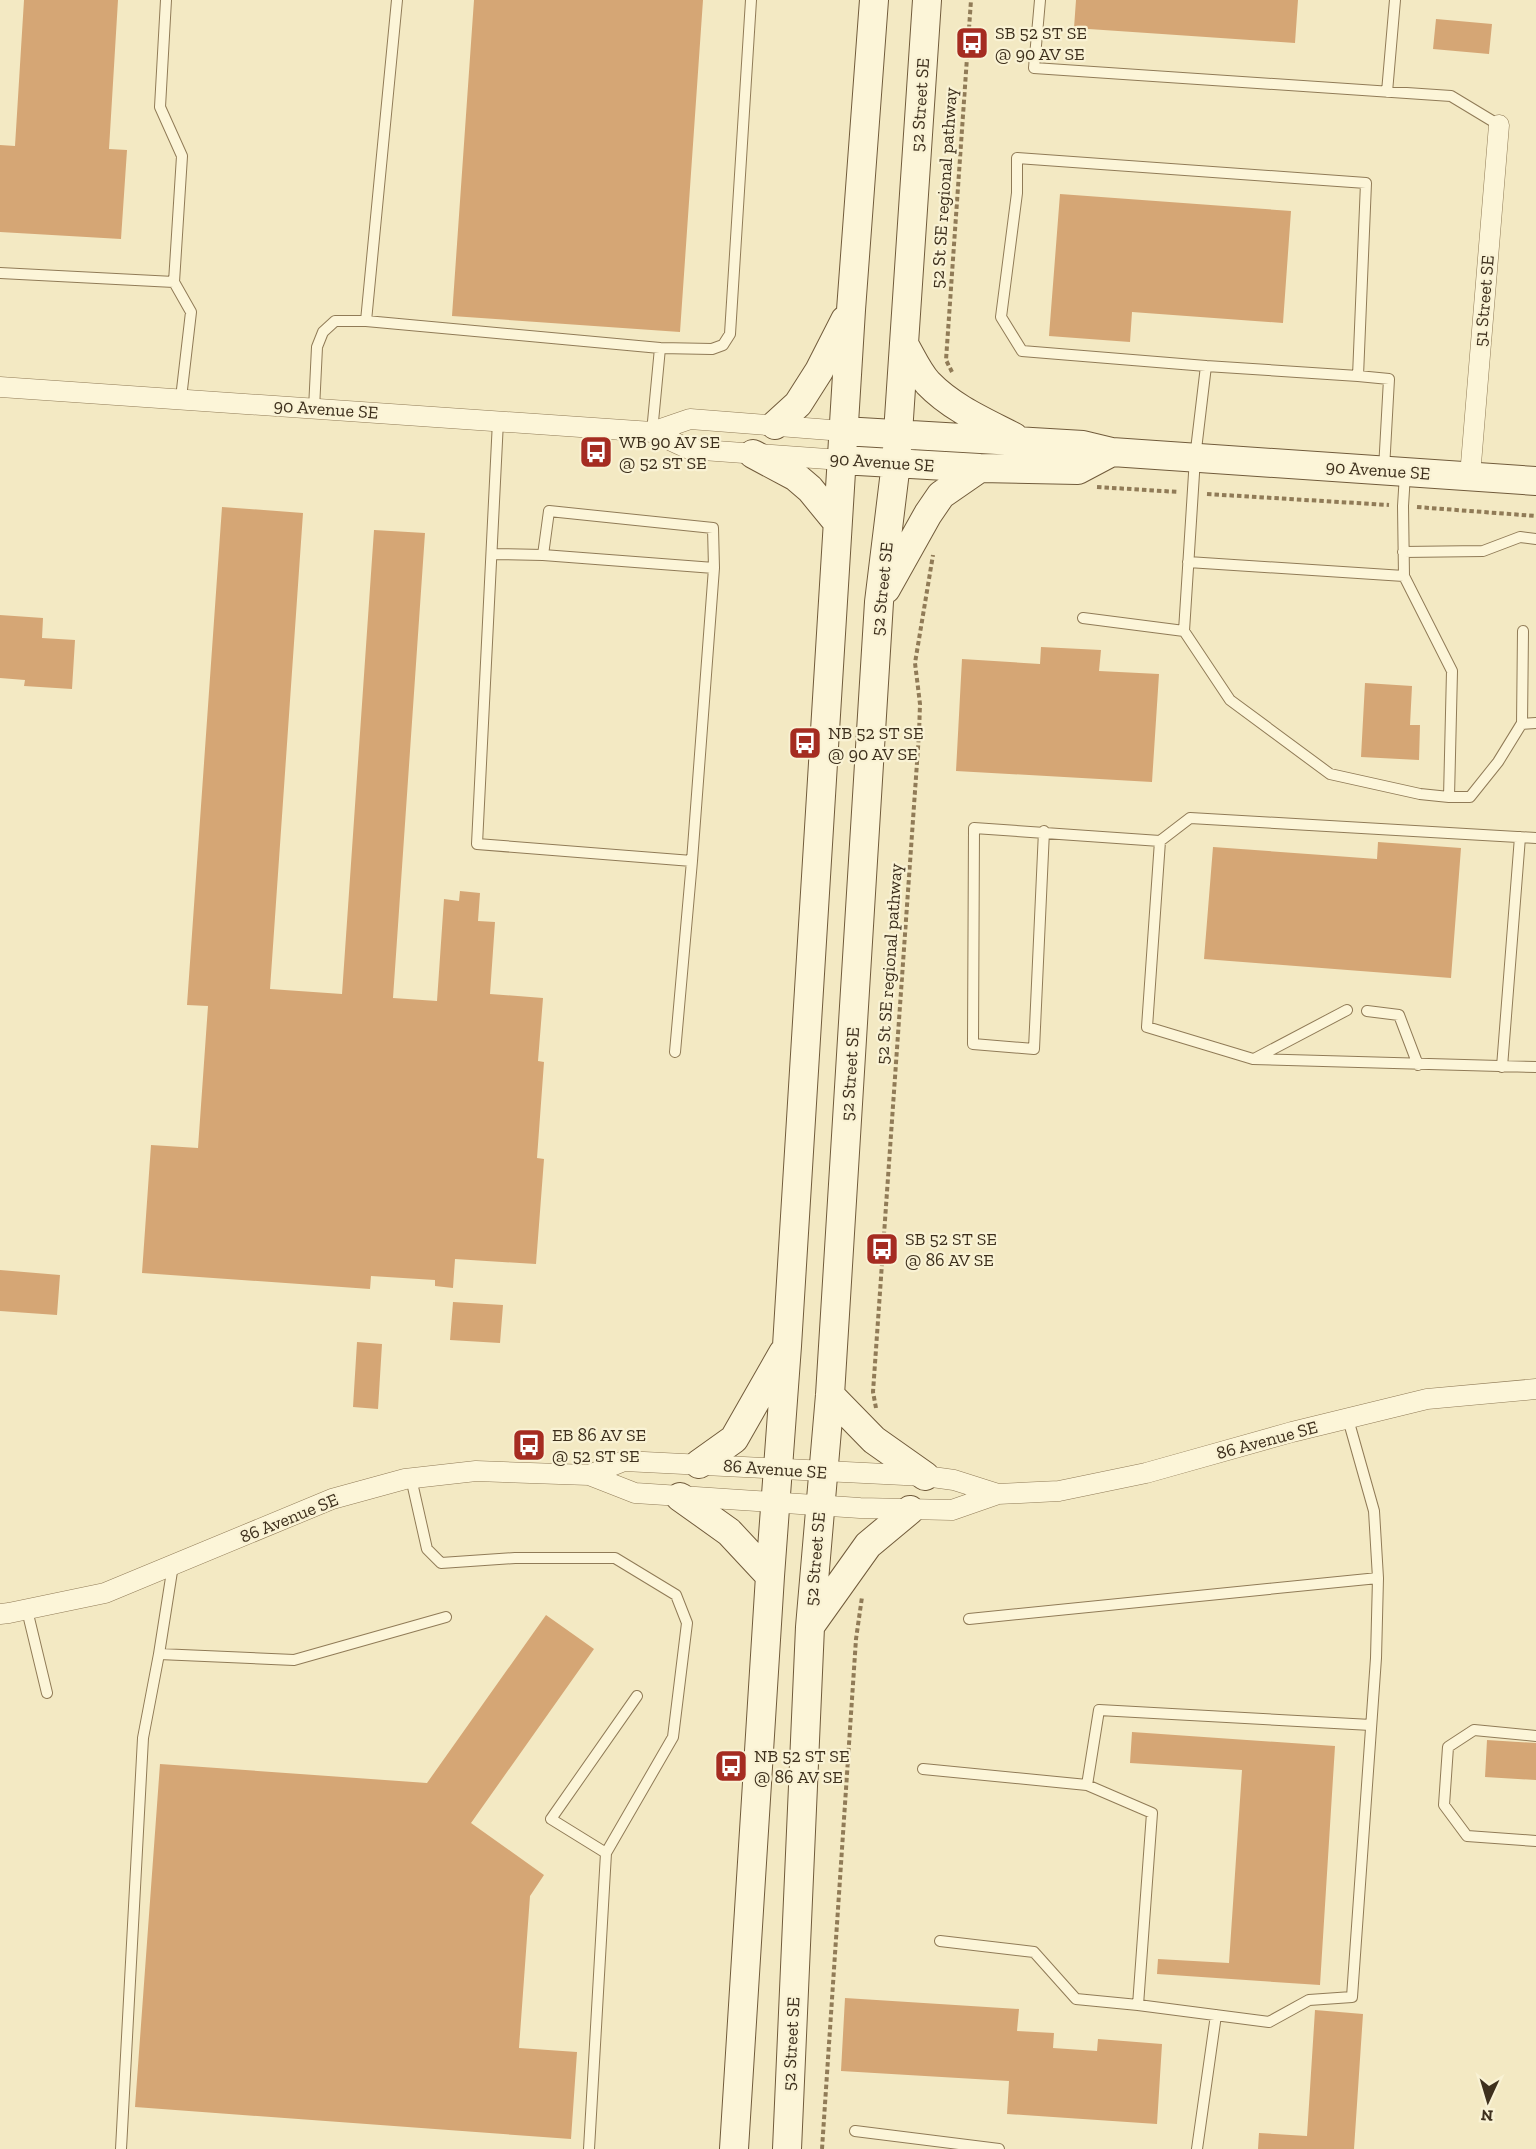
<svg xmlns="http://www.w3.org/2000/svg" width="1536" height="2149" viewBox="0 0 1536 2149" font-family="'Zilla Slab',serif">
	<rect width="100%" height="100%" fill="#f3e9c3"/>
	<path fill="#d5a675" d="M24,0H118L109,149L127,150L121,239L0,232V145L15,146Z
		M474,0H703L680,332L452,316Z
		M1076,0H1298L1295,43L1074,28Z
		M1436,19L1492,24L1489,54L1433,49Z
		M1060,194L1291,211L1283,323L1132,312L1130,342L1049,336Z
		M222,507L303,513L270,989L342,994L374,530L425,533L393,998L437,1001L444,899L459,901L460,891L480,893L478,921L495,922L490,994L543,998L538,1061L544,1062L537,1158L544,1159L536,1264L455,1259L453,1288L435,1286V1280L371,1276L370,1289L142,1273L151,1145L198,1148L208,1006L187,1005Z
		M0,615L43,618L42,638L75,640L72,689L24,686L25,680L0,678Z
		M1041,647L1101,650L1099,671L1159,674L1152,782L956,771L962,659L1040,664Z
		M1365,683L1412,686L1410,725H1420L1419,760L1361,757Z
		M1378,842L1461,848L1451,978L1204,959L1213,847L1377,859Z
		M0,1270L60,1275L57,1315L0,1311Z
		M453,1302L503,1305L500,1343L450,1340Z
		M357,1342L382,1344L378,1409L353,1407Z
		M546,1615L594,1649L471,1823L544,1875L530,1896L519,2048L577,2052L571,2139L135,2107L160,1764L427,1783Z
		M1132,1732L1335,1746L1320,1985L1157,1974L1158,1959L1229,1963L1242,1770L1130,1763Z
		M1487,1740L1536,1743V1780L1485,1777Z
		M845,1998L1019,2009L1017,2031L1054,2033L1053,2048L1097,2051L1098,2039L1162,2044L1157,2124L1007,2114L1009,2081L841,2071Z
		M1315,2010L1363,2014L1354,2149H1258L1259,2133L1307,2136Z"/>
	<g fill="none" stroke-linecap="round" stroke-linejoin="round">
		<defs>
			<path id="lane" d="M166,0L160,107L182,156L174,282
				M1040,0L1034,68L1451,96L1499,125
				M1387,92L1395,0
				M0,273L174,282L191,312L181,398
				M366,321L660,348
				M1358,376L1389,379L1384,469
				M314,409L317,347L323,332L335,321H366L397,0
				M498,421L477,844L692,861L675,1052
				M652,432L660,348L712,349L723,345L730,334L751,0
				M1403,552L1483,551L1520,537L1536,539
				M492,554L543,555L549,511L713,528L714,568L692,861
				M543,555L714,568
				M1188,562L1404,576L1452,671L1449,797L1420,794L1330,774L1230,700L1184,631L1195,458L1206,366L1022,351L1001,317L1017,193V158L1366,183L1358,376L1206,366
				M1404,576L1403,506L1405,474
				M1083,618L1184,631
				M1523,631L1522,724L1536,723
				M1449,797H1470L1498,762L1522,723
				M1044,831L1034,1049L973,1044L974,828L1160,841
				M1536,838L1190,818L1160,841L1147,1027L1253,1059L1536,1067
				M1367,1011L1399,1015L1418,1065
				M1254,1059L1347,1010
				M1502,1067L1520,837
				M1348,1419L1374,1511L1378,1578L1376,1658L1352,1997L1309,2000L1269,2022L1138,2005L1152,1813L1087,1785L1099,1710L1371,1725
				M411,1478L427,1549L441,1563L515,1558H615L676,1595L687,1623L673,1737L606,1853L589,2149
				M173,1565L159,1654L294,1660L446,1617
				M27,1610L47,1693
				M969,1619L1378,1578
				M1536,1736L1474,1730L1448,1747L1444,1805L1467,1836L1536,1841
				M923,1769L1087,1785
				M606,1853L551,1819L637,1696
				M940,1941L1034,1952L1076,1999L1138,2005
				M855,2131L999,2149
				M121,2149L143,1738L159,1654
				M1197,2149L1216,2015"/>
			<path id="street" d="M0,387L652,432L689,449L841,460
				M652,432L690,419L843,431
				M1470,476L1499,125
				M589,1475L624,1461L925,1476L954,1480L998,1494
				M0,1614L9,1613L105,1593L332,1499L405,1479L476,1471L589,1475L635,1493L860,1508L952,1510L998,1494L1059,1491L1146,1473L1292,1432L1427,1399L1536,1389"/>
			<path id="secondary" d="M904,344C911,356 918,372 928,383C952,408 985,422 1014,437
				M775,425L798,404L819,371L845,320
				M843,431L1083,445L1112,452L1536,481
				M753,454L796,477L810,489L837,522
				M841,460L980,468L1078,470L1112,452
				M886,589L928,514L941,495L980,468
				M830,1395L874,1440L925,1476
				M699,1464L734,1439L783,1353
				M680,1497L729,1532L770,1576
				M811,1625L868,1545L910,1510
				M734,2149L770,1576L787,1346L851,310L874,0
				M787,2149L810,1627L830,1395L879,602L896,463L927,0"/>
		</defs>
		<use href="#lane" stroke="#907b57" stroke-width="12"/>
		<use href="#street" stroke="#907b57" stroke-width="21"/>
		<use href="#secondary" stroke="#715b3b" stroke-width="30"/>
		<path stroke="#907b57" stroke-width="4" stroke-dasharray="4.5 3" stroke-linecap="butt" d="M952,372L946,360L971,0
			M1097,487L1179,492
			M1207,494L1389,505
			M1417,507L1536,516
			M876,1408L873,1392L919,734L920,704L915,663L933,555
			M822,2149L856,1639L862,1597"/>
		<use href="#lane" stroke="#fcf5d8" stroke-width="10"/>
		<use href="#street" stroke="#fcf5d8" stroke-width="20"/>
		<use href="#secondary" stroke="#fcf5d8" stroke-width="28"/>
	</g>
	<defs>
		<symbol id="bus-square" viewBox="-11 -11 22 22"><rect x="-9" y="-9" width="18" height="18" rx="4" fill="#a52c21" stroke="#f9f2d4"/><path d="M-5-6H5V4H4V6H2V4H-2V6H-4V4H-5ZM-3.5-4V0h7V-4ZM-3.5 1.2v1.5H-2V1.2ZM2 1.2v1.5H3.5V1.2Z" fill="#fff"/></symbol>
	</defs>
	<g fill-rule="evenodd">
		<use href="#bus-square" x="953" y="24" width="38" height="38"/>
		<use href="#bus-square" x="577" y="433" width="38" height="38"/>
		<use href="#bus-square" x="786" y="724" width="38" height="38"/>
		<use href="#bus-square" x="863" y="1230" width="38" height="38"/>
		<use href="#bus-square" x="510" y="1426" width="38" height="38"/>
		<use href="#bus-square" x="712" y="1747" width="38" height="38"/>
	</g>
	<g text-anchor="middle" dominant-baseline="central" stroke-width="4.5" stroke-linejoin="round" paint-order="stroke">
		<g font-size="18" fill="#3e301d" stroke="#f9f2d4" text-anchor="start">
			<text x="995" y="33">SB 52 ST SE<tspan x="995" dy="21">@ 90 AV SE</tspan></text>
			<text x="619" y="442">WB 90 AV SE<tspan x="619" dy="21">@ 52 ST SE</tspan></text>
			<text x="828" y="733">NB 52 ST SE<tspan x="828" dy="21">@ 90 AV SE</tspan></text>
			<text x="905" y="1239">SB 52 ST SE<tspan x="905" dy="21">@ 86 AV SE</tspan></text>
			<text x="552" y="1435">EB 86 AV SE<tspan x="552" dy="21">@ 52 ST SE</tspan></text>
			<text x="754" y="1756">NB 52 ST SE<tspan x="754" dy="21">@ 86 AV SE</tspan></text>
		</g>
		<g font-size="18" fill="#3e301d" stroke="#f9f2d4">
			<text transform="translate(920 105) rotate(-86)">52 Street SE</text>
			<text transform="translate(944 188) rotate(-86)">52 St SE regional pathway</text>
			<text transform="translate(1484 301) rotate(-85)">51 Street SE</text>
			<text transform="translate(326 409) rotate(4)">90 Avenue SE</text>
			<text transform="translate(882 462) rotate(4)">90 Avenue SE</text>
			<text transform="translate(1378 470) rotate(4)">90 Avenue SE</text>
			<text transform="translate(882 589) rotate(-84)">52 Street SE</text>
			<text transform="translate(889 964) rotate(-86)">52 St SE regional pathway</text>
			<text transform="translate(850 1074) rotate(-86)">52 Street SE</text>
			<text transform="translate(1267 1440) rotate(-15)">86 Avenue SE</text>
			<text transform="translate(775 1469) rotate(4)">86 Avenue SE</text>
			<text transform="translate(289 1518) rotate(-22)">86 Avenue SE</text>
			<text transform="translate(815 1559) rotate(-85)">52 Street SE</text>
			<text transform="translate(791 2044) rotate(-87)">52 Street SE</text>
		</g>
	</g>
	<g transform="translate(1488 2101) rotate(184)" stroke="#f9f2d4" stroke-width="4.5" paint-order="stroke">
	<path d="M0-4.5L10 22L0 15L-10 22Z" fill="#3e301d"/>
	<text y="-9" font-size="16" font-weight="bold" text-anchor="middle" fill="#3e301d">N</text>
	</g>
</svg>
